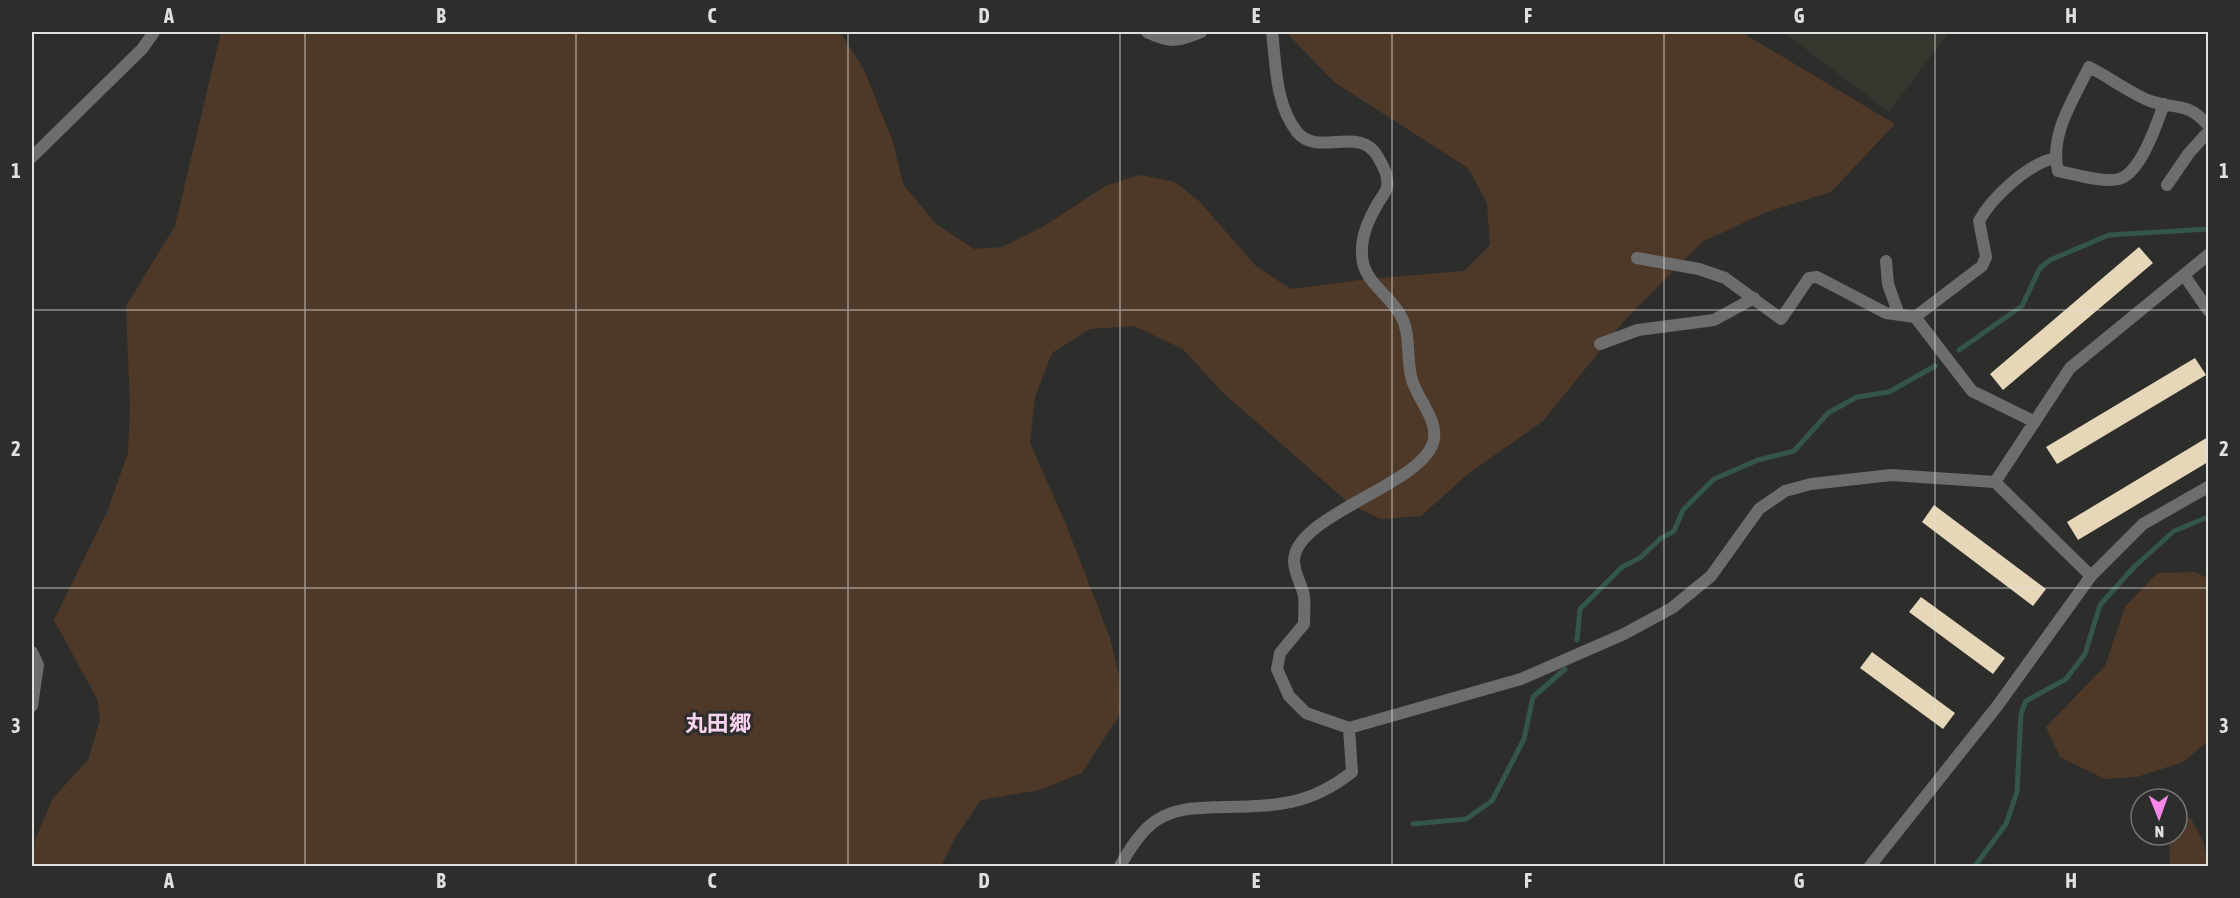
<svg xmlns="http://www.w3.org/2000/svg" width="2240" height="898" viewBox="0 0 2240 898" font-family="'Asap Condensed','Noto Sans JP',sans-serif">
	<rect width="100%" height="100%" fill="#2d2d2b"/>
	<path fill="#35372e" d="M1783,32H1949L1889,112Z"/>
	<path fill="#4e3929" d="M221,32H840L864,70L893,142L903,184L936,224L974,249L1002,247L1044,226L1107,185L1140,175L1175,182L1199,201L1256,266L1291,289L1368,279L1464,271L1490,245L1487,203L1468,168L1334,82L1286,32H1741L1895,124L1831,192L1764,213L1702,242L1624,321L1543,421L1468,474L1421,516L1381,519L1351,505L1222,392L1183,349L1134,326L1090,329L1052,353L1035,397L1030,443L1065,522L1110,638L1119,676L1120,714L1082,773L1039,790L981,800L955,838L941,866H32L35,840L53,798L88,760L100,720L97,699L54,620L107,512L128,453L130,408L126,306L175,226Z
		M2196,572L2208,579V741L2183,762L2137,777L2105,779L2060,757L2046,727L2105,666L2125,607L2157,573Z
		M2177,814L2191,819L2203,841L2208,866H2170L2169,835H2177Z"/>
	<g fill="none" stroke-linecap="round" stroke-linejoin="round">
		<path stroke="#33554a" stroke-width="5" d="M1959,350L2022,306L2040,268L2050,260L2109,235L2208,229
			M1577,640L1580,609L1622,567L1640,558L1660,539L1674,531L1683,510L1714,479L1758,460L1794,451L1828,413L1857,397L1889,392L1935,366
			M1413,824L1466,819L1492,801L1524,739L1533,697L1565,669
			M1975,866L2006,824L2017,792L2021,713L2026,701L2066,679L2085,654L2100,605L2134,567L2174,531L2208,517"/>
	</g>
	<path fill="#e5d7b8" d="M2139,247L2153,263L2003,390L1990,374Z
		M2195,358L2206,375L2057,464L2046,447Z
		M2208,437V462L2078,540L2067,522Z
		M1934,505L2046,589L2033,606L1922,522Z
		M1921,597L2005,658L1993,674L1909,612Z
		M1872,652L1955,713L1943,729L1860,668Z"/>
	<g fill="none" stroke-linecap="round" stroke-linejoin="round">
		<path stroke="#6c6d6c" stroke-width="12" d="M1147,32C1170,43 1178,42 1201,32
			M1272,32C1276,64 1275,104 1297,132C1318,158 1360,124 1378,157C1383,166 1389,176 1387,187C1386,192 1381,198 1378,203C1369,219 1361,235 1362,254C1362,283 1391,294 1402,318C1411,336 1406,361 1412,380C1418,400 1437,418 1434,439C1427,484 1294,514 1294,561C1294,573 1302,585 1304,596C1305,605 1304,615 1304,624L1280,653L1277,669L1289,696L1306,713L1349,728L1521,679L1624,634L1672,608L1711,576L1759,509L1785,491L1811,484L1891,475L1995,482L2091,576
			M2164,104C2157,123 2141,173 2119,179C2101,183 2075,174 2058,171C2049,134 2074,99 2089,67C2109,77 2130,93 2150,101C2177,110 2186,101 2208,125
			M32,157L142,49L154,32
			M2167,185L2189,153L2208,132
			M1637,258L1699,269L1725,278L1781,319L1809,278L1817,277L1886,313L1915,317L1972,391L2035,422
			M1886,261L1888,284L1899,315
			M2184,275L2208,310
			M1915,317L1982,266L1986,257L1979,221C1992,197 2028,164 2055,158
			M1600,344L1638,330L1714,320L1754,298
			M1995,482L2070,368L2208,255
			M32,652L38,665L32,706
			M1120,866C1129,850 1141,830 1157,820C1177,807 1200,808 1223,807C1276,806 1309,806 1352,772L1349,728
			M1870,866L1998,705L2091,576L2143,524L2208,487"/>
	</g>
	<path fill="none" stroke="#e0e1df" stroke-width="1.5" stroke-opacity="0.55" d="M305,32V866M576,32V866M848,32V866M1120,32V866M1392,32V866M1664,32V866M1935,32V866M32,310H2208M32,588H2208"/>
	<g text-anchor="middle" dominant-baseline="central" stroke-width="6" stroke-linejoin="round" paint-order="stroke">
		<g font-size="22" font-weight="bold" fill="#f8d1f1" stroke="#2d2d2b">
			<text x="718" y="723">丸田郷</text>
		</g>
	</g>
	<rect width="2240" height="898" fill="none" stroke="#2d2d2b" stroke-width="66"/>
	<g transform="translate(2159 817) rotate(179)"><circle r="28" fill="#2d2d2b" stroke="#757573" stroke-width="1.5"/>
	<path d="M0-4.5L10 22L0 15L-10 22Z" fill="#f987e9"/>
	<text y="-9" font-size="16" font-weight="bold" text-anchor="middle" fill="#e0e1df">N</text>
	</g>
	<rect x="33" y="33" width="2174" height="832" fill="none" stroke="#e0e1df" stroke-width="2"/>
	<g font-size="20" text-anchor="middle" font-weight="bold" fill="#e0e1df">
		<text x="169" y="23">A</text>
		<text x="441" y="23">B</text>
		<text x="712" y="23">C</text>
		<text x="984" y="23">D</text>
		<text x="1256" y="23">E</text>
		<text x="1528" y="23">F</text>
		<text x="1799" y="23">G</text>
		<text x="2071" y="23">H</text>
		<text x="16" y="178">1</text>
		<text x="2224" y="178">1</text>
		<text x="16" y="456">2</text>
		<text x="2224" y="456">2</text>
		<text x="16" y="733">3</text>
		<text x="2224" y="733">3</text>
		<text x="169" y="888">A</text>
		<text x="441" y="888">B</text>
		<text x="712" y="888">C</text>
		<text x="984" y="888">D</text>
		<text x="1256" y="888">E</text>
		<text x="1528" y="888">F</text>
		<text x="1799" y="888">G</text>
		<text x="2071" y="888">H</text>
	</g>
</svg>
